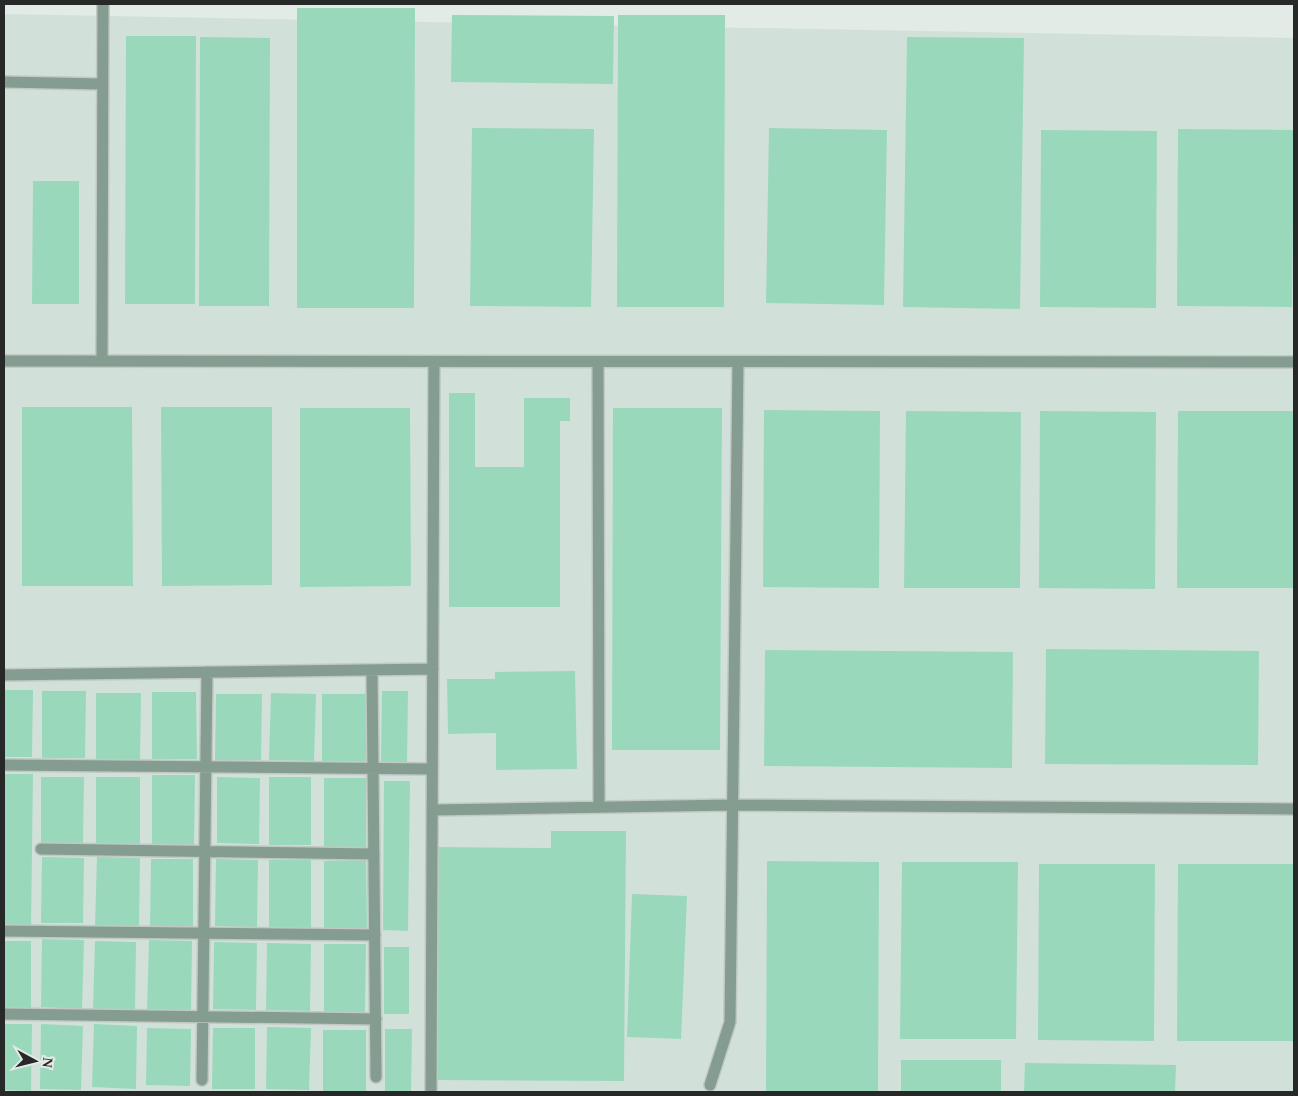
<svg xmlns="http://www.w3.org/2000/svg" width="1298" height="1096" viewBox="0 0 1298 1096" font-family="'Times New Roman',serif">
	<rect width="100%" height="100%" fill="#e3ebe7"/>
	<path fill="#d1e1d9" d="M4,14L1294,38V1092H4Z"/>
	<path fill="#9ad8bc" d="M297,8H415L414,308H297Z
		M452,15L614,16L613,84L451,82Z
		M618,15H725L724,307H617Z
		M126,36H196L195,304H125Z
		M200,37L270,38L269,306H199Z
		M907,37L1024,38L1020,309L903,307Z
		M472,128L594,129L591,307L470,306Z
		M769,128L887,130L884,305L766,303Z
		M1178,129L1294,130L1292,307L1177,306Z
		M1041,130L1157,131L1156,308L1040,307Z
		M33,181H79V304H32Z
		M449,393H475V467H524V398H570V421H560V607H449Z
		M22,407H132L133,586H22Z
		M161,407H272V585L162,586Z
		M300,408H410L411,586L300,587Z
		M613,408H722L720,750H612Z
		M764,410L880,411L879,588L763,587Z
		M906,411L1021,412L1020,588H904Z
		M1040,411L1156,412L1155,589L1039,588Z
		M1178,411H1294L1293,588H1177Z
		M1046,649L1259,651L1258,765L1045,764Z
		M765,650L1013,652L1012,768L764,766Z
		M575,671L577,769L496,770V733L448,734L447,679H495V672Z
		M4,690H33L32,757H4Z
		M42,691H86L85,758H42Z
		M382,691H408L407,763L381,762Z
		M152,692H196L197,759H152Z
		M96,693H141L140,760H96Z
		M271,693L316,694L314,761L269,760Z
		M216,694H262L261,760H215Z
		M322,694H368V762L322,761Z
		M4,774H33L31,927H4Z
		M152,775H195L194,845H152Z
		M41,777H84L83,843H41Z
		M96,777H140V844H96Z
		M217,777L260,778L259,844L217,843Z
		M269,777H311V845H269Z
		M324,778H366V847H324Z
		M384,781H410L408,931L383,930Z
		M551,831H626L624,1081L434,1080L436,847L551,848Z
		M42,857L84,858L83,923H41Z
		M97,857L140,858L139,926H95Z
		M151,859H193V927H150Z
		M216,859L258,860L257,927L215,926Z
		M269,860H311V929H269Z
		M366,860L367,929H324V861Z
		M767,861L879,862L878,1092H766Z
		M902,862H1018L1016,1039H900Z
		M1039,864H1155L1154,1041L1038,1040Z
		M1178,864H1294L1293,1041H1177Z
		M632,894L687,896L681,1039L627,1037Z
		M42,939L84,940L82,1009L41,1007Z
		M149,940L192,941L191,1010H147Z
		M4,941H31V1008H4Z
		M95,941L136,942L135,1011H93Z
		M214,942L257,943L256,1010L213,1009Z
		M267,943L311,944L310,1011L266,1010Z
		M324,944H366L365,1012H324Z
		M384,947H409V1014H384Z
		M4,1024H32L31,1091L4,1090Z
		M41,1024L83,1026L81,1090L40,1089Z
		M94,1024L137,1026L136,1089L92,1087Z
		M267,1027L311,1028L309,1090L266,1089Z
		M147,1028L191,1029L190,1086L146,1085Z
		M213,1028H255V1089H212Z
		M385,1029H412L411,1092H385Z
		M323,1030H366V1092L323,1091Z
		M901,1060H1001V1092H901Z
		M1025,1063L1176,1065L1175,1092H1024Z"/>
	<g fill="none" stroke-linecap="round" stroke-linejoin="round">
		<defs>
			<path id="service" d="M4,82L102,84
				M4,361L1294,362
				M102,361L103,4
				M598,362L599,807
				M372,670L376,1077
				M4,675L433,669
				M4,765L432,769
				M432,810L733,805L1294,809
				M41,849L374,854
				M4,931L375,935
				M4,1014L376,1019
				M202,1080L207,672
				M710,1085L730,1022L738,362
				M431,1092L434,362"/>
		</defs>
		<use href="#service" stroke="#c1c8c5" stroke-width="14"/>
		<use href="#service" stroke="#849d90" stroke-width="11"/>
	</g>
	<rect width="1298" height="1096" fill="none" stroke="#262928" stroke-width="10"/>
	<g transform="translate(35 1061) rotate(97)" stroke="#e3ebe7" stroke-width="4" paint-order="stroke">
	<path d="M0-4L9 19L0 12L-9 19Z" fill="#262928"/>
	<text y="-8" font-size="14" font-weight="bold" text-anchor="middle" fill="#262928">N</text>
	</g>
</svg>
